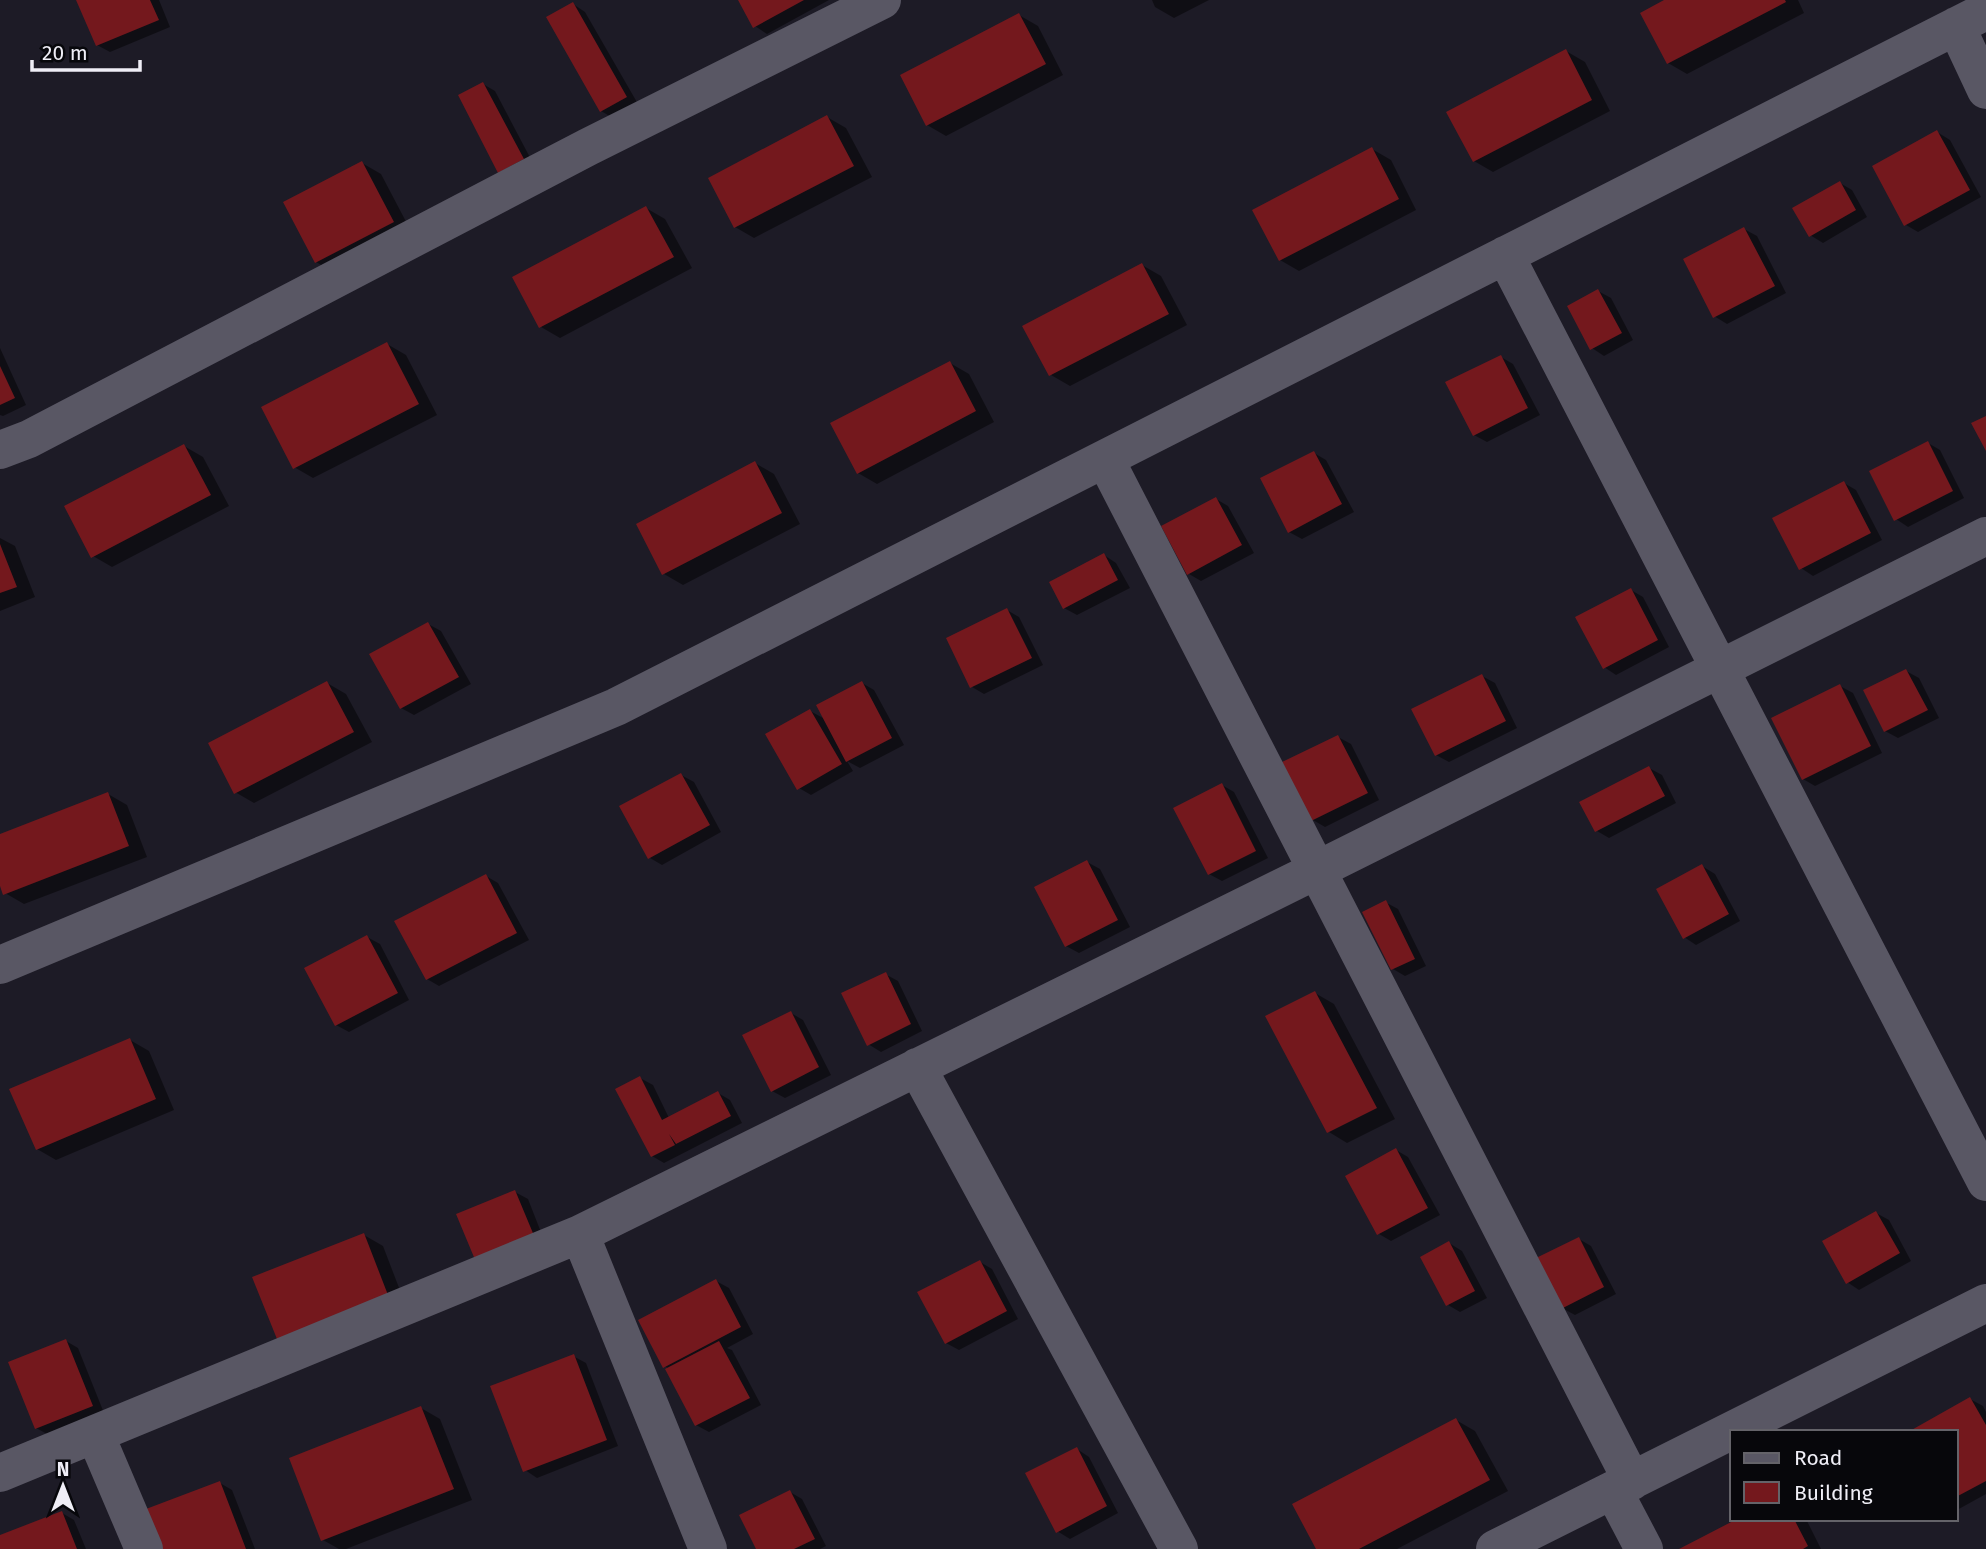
<svg xmlns="http://www.w3.org/2000/svg" width="1986" height="1549" viewBox="0 0 1986 1549" font-family="'Fira Sans',sans-serif">
	<rect width="100%" height="100%" fill="#1d1b26"/>
	<path fill="#0007" d="M78,0H159L170,27L110,52L97,45Z
		M740,0H829L767,34L755,26Z
		M1152,0H1209L1174,18L1155,7Z
		M1668,0H1798L1804,13L1687,74L1668,63Z
		M573,4L585,12L638,104L613,118L601,111Z
		M1019,15L1038,26L1063,75L946,136L927,125Z
		M1566,51L1585,62L1610,111L1493,172L1474,161Z
		M483,84L495,91L535,167L512,179Z
		M827,117L846,128L872,177L754,238L735,227Z
		M1937,132L1950,140L1981,197L1918,232L1906,225Z
		M1372,149L1391,160L1416,210L1299,271L1280,260Z
		M362,163L381,174L412,233L335,273L316,262Z
		M1840,183L1852,190L1867,217L1823,243L1810,235Z
		M646,208L665,219L692,268L560,338L541,327Z
		M1744,229L1757,236L1786,293L1727,324L1714,316Z
		M1142,265L1161,276L1187,325L1070,386L1051,375Z
		M1598,291L1611,298L1633,340L1604,356L1592,348Z
		M387,344L406,355L437,415L313,478L294,467Z
		M0,348L26,405L3,416L0,415Z
		M1501,357L1513,364L1540,415L1487,442L1474,435Z
		M950,363L969,374L994,422L877,484L858,473Z
		M1928,443L1940,450L1964,498L1908,527L1896,519Z
		M184,446L203,457L229,506L112,567L93,556Z
		M1314,453L1326,460L1354,512L1302,539L1289,532Z
		M755,463L774,474L800,524L683,585L664,574Z
		M1844,483L1856,490L1882,540L1813,576L1801,568Z
		M1216,499L1228,506L1254,553L1201,581L1189,574Z
		M0,538L15,546L35,597L0,611Z
		M1104,555L1116,563L1130,588L1077,615L1064,608Z
		M1631,590L1643,597L1669,647L1616,675L1604,667Z
		M1007,610L1019,617L1043,665L984,694L972,687Z
		M428,624L441,631L471,684L414,715L401,708Z
		M1906,671L1919,678L1939,718L1898,738L1885,731Z
		M1482,676L1495,683L1517,728L1449,762L1436,755Z
		M327,683L346,694L372,742L254,803L235,792Z
		M862,683L874,690L904,745L860,768L847,761L853,771L811,795L799,788L810,711L825,719Z
		M1840,686L1853,693L1882,753L1815,786L1803,779Z
		M1338,737L1351,744L1379,800L1325,827L1313,820Z
		M1649,768L1662,775L1676,803L1609,838L1597,831Z
		M681,775L694,782L721,832L662,865L650,858Z
		M1222,785L1234,792L1268,858L1222,881L1209,874Z
		M108,794L127,805L147,857L24,904L5,893L0,882V836Z
		M1087,862L1100,869L1130,927L1079,953L1066,946Z
		M1702,866L1715,874L1740,921L1696,945L1684,937Z
		M486,876L498,883L529,940L439,986L427,979Z
		M1385,902L1398,909L1426,966L1405,976L1393,969Z
		M367,937L380,944L409,1000L349,1032L336,1025Z
		M885,974L898,981L922,1031L881,1052L868,1044Z
		M1315,993L1334,1004L1395,1119L1347,1143L1329,1132Z
		M791,1013L803,1020L831,1075L785,1098L772,1091Z
		M130,1040L149,1051L174,1110L56,1160L37,1149Z
		M640,1078L653,1085L669,1118L718,1093L730,1100L742,1123L664,1163L652,1156Z
		M1396,1150L1408,1157L1440,1215L1391,1241L1379,1234Z
		M515,1192L528,1199L546,1245L490,1268Z
		M1876,1213L1889,1220L1911,1261L1859,1290L1847,1282Z
		M364,1235L383,1246L406,1306L297,1349Z
		M1579,1239L1591,1246L1616,1294L1575,1315L1562,1308Z
		M1449,1243L1462,1251L1487,1298L1460,1312L1448,1305Z
		M980,1262L992,1269L1018,1319L959,1350L946,1343Z
		M716,1281L729,1288L753,1334L727,1348L732,1350L761,1405L709,1432L696,1425L669,1369L665,1366Z
		M66,1341L78,1348L104,1413L49,1435L36,1428Z
		M573,1356L586,1363L618,1446L537,1478L525,1470Z
		M1970,1399L1983,1406L1986,1412V1494L1957,1510L1956,1432Z
		M421,1408L440,1419L472,1500L346,1549H339L323,1540Z
		M1456,1420L1475,1431L1508,1491L1397,1549H1318Z
		M1077,1449L1089,1457L1118,1513L1070,1539L1057,1531Z
		M220,1483L232,1490L255,1549H163Z
		M790,1492L802,1499L826,1546L820,1549H758Z
		M62,1513L74,1520L86,1549H0V1537Z
		M1741,1519H1806L1821,1549H1683Z"/>
	<path fill="#74181d" d="M76,0H150L159,20L96,46Z
		M738,0H804L753,28Z
		M1664,0H1785L1786,2L1667,64L1640,13Z
		M573,2L627,97L600,112L546,17Z
		M1019,13L1046,64L926,126L900,75Z
		M1566,49L1592,100L1473,162L1446,112Z
		M483,82L524,159L498,173L458,95Z
		M827,115L854,166L734,228L708,178Z
		M1937,130L1970,190L1904,226L1872,166Z
		M1372,147L1399,199L1279,261L1252,210Z
		M362,161L394,222L315,263L283,202Z
		M1840,181L1856,210L1809,237L1792,208Z
		M646,206L674,257L539,328L512,277Z
		M1744,227L1775,286L1713,318L1683,259Z
		M1142,263L1169,314L1049,376L1022,326Z
		M1598,289L1622,333L1590,350L1567,306Z
		M387,342L419,404L293,469L261,407Z
		M1501,355L1528,408L1473,436L1445,382Z
		M950,361L976,411L857,474L830,423Z
		M0,366L15,398L0,405Z
		M1986,416V451L1971,423Z
		M1928,441L1953,491L1894,521L1869,471Z
		M184,444L211,495L91,558L64,506Z
		M1314,451L1342,504L1288,533L1260,478Z
		M755,461L782,513L662,575L636,524Z
		M1844,481L1871,533L1799,570L1772,518Z
		M1216,497L1242,545L1187,575L1161,526Z
		M0,544L17,587L0,593Z
		M1104,553L1118,580L1063,609L1049,582Z
		M1631,588L1658,640L1603,669L1575,617Z
		M1007,608L1032,658L970,688L946,638Z
		M428,622L459,677L400,709L369,654Z
		M1906,669L1928,710L1884,732L1863,690Z
		M1482,674L1506,721L1435,756L1411,709Z
		M327,681L354,732L234,794L208,743Z
		M862,681L892,738L846,762L816,705Z
		M1840,684L1871,746L1802,780L1771,718Z
		M810,709L842,764L797,790L765,734Z
		M1338,735L1368,793L1311,821L1282,762Z
		M1649,766L1665,796L1595,832L1579,802Z
		M681,773L710,825L648,859L619,806Z
		M1222,783L1256,851L1208,875L1173,808Z
		M108,792L129,846L3,895L0,886V834Z
		M1087,860L1118,920L1065,947L1034,887Z
		M1702,864L1729,914L1683,939L1656,889Z
		M486,874L517,933L426,980L394,921Z
		M1386,900L1415,959L1391,970L1362,912Z
		M367,935L398,993L335,1026L304,968Z
		M886,972L911,1024L867,1046L841,993Z
		M1315,991L1377,1108L1327,1133L1265,1016Z
		M791,1011L819,1067L771,1092L742,1035Z
		M130,1038L156,1099L36,1150L9,1089Z
		M640,1076L662,1120L718,1091L731,1116L676,1144L669,1134L675,1145L651,1157L615,1089Z
		M1396,1148L1428,1208L1377,1235L1345,1176Z
		M515,1190L535,1238L476,1262L456,1214Z
		M1876,1211L1900,1253L1846,1284L1822,1241Z
		M364,1233L388,1295L277,1339L252,1277Z
		M1579,1237L1604,1287L1561,1309L1536,1258Z
		M1449,1241L1475,1291L1446,1306L1420,1257Z
		M980,1260L1007,1311L945,1344L917,1292Z
		M716,1279L741,1327L663,1368L638,1320Z
		M66,1339L93,1406L35,1429L8,1362Z
		M719,1341L750,1398L695,1426L665,1369Z
		M574,1354L607,1440L523,1472L490,1386Z
		M1970,1397L1986,1425V1481L1956,1497V1432H1908Z
		M421,1406L454,1489L321,1541L289,1458Z
		M1456,1418L1490,1480L1359,1549H1316L1292,1504Z
		M1077,1447L1107,1506L1056,1533L1025,1473Z
		M220,1481L246,1549H161L146,1509Z
		M790,1490L815,1539L794,1549H756L739,1515Z
		M62,1511L77,1549H0V1535Z
		M1737,1519H1794L1808,1546L1803,1549H1679Z"/>
	<g fill="none" stroke-linecap="round" stroke-linejoin="round">
		<path stroke="#595764" stroke-width="38" d="M1956,26L1986,90
			M1505,255L1986,1182
			M0,450L29,439L588,147L882,0
			M1105,459L1632,1481
			M0,965L616,707L1986,11
			M917,1067L1179,1549
			M580,1234L708,1549
			M95,1434L144,1549
			M0,1473L580,1234L1317,870L1986,536
			M1613,1490L1644,1549
			M1495,1549L1986,1303"/>
	</g>
	<rect x="1730" y="1430" width="228" height="91" fill="#07070b" stroke="#646369" stroke-width="2"/>
	<rect x="1744" y="1453" width="35" height="10" fill="#595764" stroke="#646369" stroke-width="2"/>
	<text x="1794" y="1465" font-size="21" fill="#efeef6">Road</text>
	<rect x="1744" y="1482" width="35" height="21" fill="#74181d" stroke="#646369" stroke-width="2"/>
	<text x="1794" y="1500" font-size="21" fill="#efeef6">Building</text>
	<g transform="translate(63 1486)" stroke="#07070b" stroke-width="5" paint-order="stroke">
	<path d="M0-5L12 26L0 18L-12 26Z" fill="#efeef6"/>
	<text y="-10" font-size="19" font-weight="bold" text-anchor="middle" fill="#efeef6">N</text>
	</g>
	<path d="M32 60v10h108v-10" fill="none" stroke="#efeef6" stroke-width="3.5"/>
	<text x="42" y="60" font-size="21" fill="#efeef6" stroke="#07070b" stroke-width="5" paint-order="stroke">20 m</text>
</svg>
